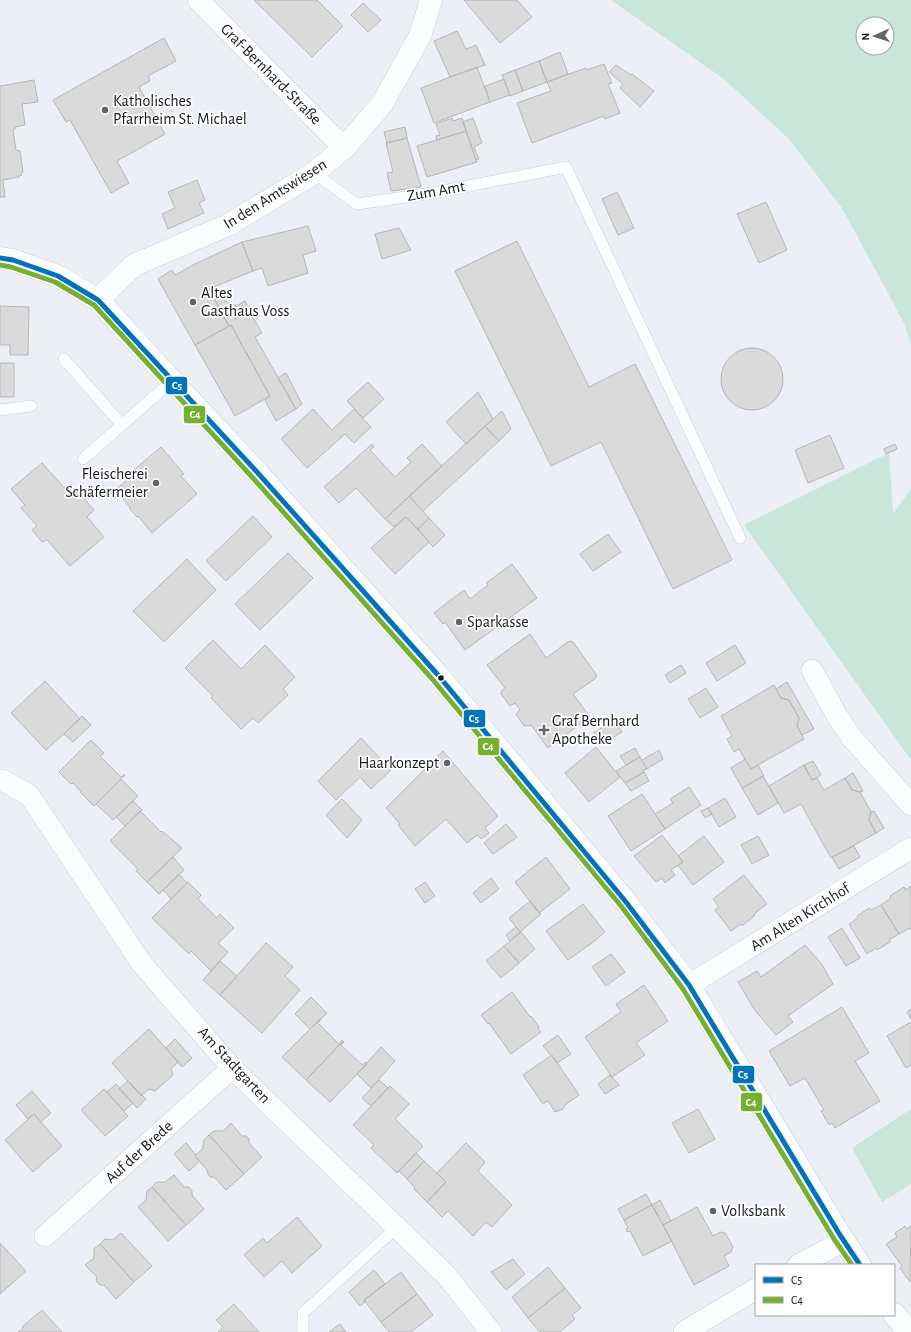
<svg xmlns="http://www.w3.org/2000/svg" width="911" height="1332" viewBox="0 0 911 1332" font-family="'Alegreya Sans',sans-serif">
	<rect width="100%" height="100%" fill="#eceff6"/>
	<path fill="#cae5da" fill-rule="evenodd" d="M611,0H911V346L904,323L842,208L790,140L724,79ZM863,24H887V48H863Z
		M889,453L893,514L911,489V760L744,525Z
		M911,1109V1184L882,1202L852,1148Z"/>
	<path fill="#dadadb" stroke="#b7b6b8" d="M254,0H317L343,26L312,57Z
		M464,0H517L532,17L500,43Z
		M363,3L381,20L368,32L351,15Z
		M457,31L466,49L476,45L485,65L450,77L434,41Z
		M164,38L176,61L148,76L150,81L139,87L165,134L117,161L129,183L111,193L70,120L66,122L53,100Z
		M560,52L568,74L547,82L539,61Z
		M539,61L547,82L523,91L515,70Z
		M604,64L612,83L608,84L620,113L605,119L604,116L532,143L517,103L551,91L547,82L586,68L587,70Z
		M616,65L631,75L632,74L654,91L640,107L620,88L623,84L609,72Z
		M477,67L490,102L434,123L421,88Z
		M515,70L523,91L510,96L502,75Z
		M504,79L510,95L490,102L485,86Z
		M34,80L38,102L22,104L25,125L15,127V129L13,130L16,150L20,151L23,172L21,173L22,175L19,176V177L3,180L5,197H0V86Z
		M452,118L453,121L462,118L466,131L437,140L436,136L440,135L436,124Z
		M473,118L482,143L474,147L479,159L476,160L463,122Z
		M405,127L407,138L387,143L384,132Z
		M466,131L477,162L427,177L417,146Z
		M407,138L421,187L391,191L387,173L393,172L386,143Z
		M197,180L205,200L199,203L204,213L168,229L162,214L175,208L168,192Z
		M617,192L634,228L618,235L602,199Z
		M766,202L787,250L759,263L737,214Z
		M308,226L316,251L303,255L308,273L268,286L262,268L253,271L242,242Z
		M399,228L411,250L382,259L375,234Z
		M517,241L589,387L635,364L732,560L673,589L601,442L551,466L455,271Z
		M242,242L253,271L209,289L229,326L195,345L158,279L172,270L175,275L195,264Z
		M216,286L223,300L237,306L222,314L209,289Z
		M245,301L251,311L235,319L230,310Z
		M0,306L29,307L28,355H10V345H0Z
		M230,310L235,319L249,311L262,333L255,337L296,409L276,421L265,400L270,396L231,325L229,326L222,314Z
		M231,325L270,396L235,416L195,345Z
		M721 379a31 31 0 1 1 62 0a31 31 0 1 1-62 0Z
		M0,363H14V397H0Z
		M286,373L302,404L296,409L278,378Z
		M368,382L384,399L363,418L347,401Z
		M478,392L493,419L466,444L446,422Z
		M313,409L332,430L354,409L371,427L354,443L345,434L307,468L281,439Z
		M502,411L511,429L499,441L485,426Z
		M485,426L499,441L423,511L409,496Z
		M830,435L844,468L808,483L795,450Z
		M372,444L374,447L370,450L395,477L411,462L407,458L422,444L442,466L385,519L356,488L339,503L324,487Z
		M895,444L897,449L886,454L884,449Z
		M161,447L184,474L181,476L197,494L152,533L138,516L137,517L129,508L130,507L115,490L138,471L135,469Z
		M42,463L69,493L75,488L94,510L87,517L104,537L70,566L47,540L42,542L32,530L37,526L21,508L25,505L11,489Z
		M409,496L429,518L418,529L406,517L394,527L385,519Z
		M253,516L272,537L226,581L206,561Z
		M406,517L429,542L395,574L371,548Z
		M429,518L445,535L433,547L418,529Z
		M608,534L621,552L593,571L580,554Z
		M288,553L313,578L260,630L235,604Z
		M187,559L216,590L164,642L133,611Z
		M512,564L537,598L465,650L445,622L443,624L434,613L464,590L470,599L488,585L486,583Z
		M530,634L546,658L569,641L573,642L596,674V678L573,694L590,717L548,748L531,725L528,726H524L516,714L520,710L515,703L510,706L501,694L502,690L505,688L487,665Z
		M213,640L241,669L265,645L295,677L283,689L288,695L258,723L253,718L241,729L211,698L213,696L185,668Z
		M735,645L746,663L717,681L706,663Z
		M681,665L686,673L670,683L665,675Z
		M45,681L80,719L46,750L11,713Z
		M787,682L814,729L802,735L797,726L799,718L789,700L781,698L776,689Z
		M774,685L781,698L789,700L799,718L797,726L804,739L751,769L739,749L734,752L727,739L732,736L721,716Z
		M706,688L718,707L700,718L688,699Z
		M82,716L91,725L73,742L64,734Z
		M615,720L622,732L601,745L593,733Z
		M361,738L391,770L371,789L360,777L336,800L318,781Z
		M91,740L104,753L100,756L121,777L124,774L125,775L94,806L80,792H81L73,783L71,784L59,772Z
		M596,747L620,777L589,802L565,773Z
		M635,748L640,757L626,765L620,756Z
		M659,750L663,759L647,769L642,760Z
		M443,751L498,816L485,828L489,833L481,839L477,835L467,843L446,819L415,846L398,825L400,824L386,808Z
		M640,757L647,769L643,770L644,772L625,783L616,771Z
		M745,759L751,769L758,765L764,776L742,788L731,768Z
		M813,761L821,775L812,780L804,765Z
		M804,765L812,780L817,778L824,790L845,778L852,790L860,792L871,812L869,820L876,833L831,858L801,804L784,813L769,786Z
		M644,772L649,781L631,791L625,783Z
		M853,773L863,791L860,792L852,790L845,778Z
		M763,776L778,803L758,815L742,788Z
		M121,779L138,796L113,820L96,804Z
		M689,787L701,805L665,829L655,814L673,803L670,799Z
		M642,794L665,829L631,851L608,816Z
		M725,798L736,817L719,827L708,808Z
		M342,799L362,820L347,838L326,815Z
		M133,801L142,810L125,826L116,817Z
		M708,808L712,814L705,818L701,811Z
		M140,811L161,832L162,831L182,848L147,882L136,871L138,869L110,841Z
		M874,811L884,828L876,833L869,820L871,812Z
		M506,824L517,837L493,854L484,843Z
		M662,835L683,862L671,870L675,875L665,883L662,878L656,882L634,856Z
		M704,836L724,862L693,885L678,865L683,862L678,856Z
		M758,836L769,855L752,864L741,845Z
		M854,846L860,857L839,869L832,857Z
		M173,857L184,870L159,894L147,882Z
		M546,857L570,889L539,913L515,882Z
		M179,874L187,883L171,899L163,890Z
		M744,875L767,904L754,914L755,915L742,926L741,924L731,931L715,910L719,907L713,899Z
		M491,878L499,889L481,903L473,893Z
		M188,882L201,895L198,899L217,918L220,914L234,928L218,943L228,952L211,971L191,951L189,954L152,918Z
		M425,882L435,896L425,903L415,889Z
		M911,886V930L910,928L899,934L881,905L891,898L890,896L904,887L905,890Z
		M530,901L541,914L520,932L509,918Z
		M583,904L605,932L592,943L568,960L546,931Z
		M881,905L899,934L889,940L890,942L877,950L876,948L867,954L849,924L858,918L857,916L869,908L871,910Z
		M516,927L520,932L510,941L506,935Z
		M842,928L860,958L846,966L828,937Z
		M521,932L535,949L519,963L504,946Z
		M266,943L293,967L285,976L300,990L262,1033L220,995Z
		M805,945L821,963L833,984L788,1016L793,1022L776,1035L754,1009L738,982L757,971L761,977Z
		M504,946L519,963L501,978L486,961Z
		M611,954L625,972L606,986L592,967Z
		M220,961L237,976L220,995L203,980Z
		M644,985L668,1021L636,1043L645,1055L612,1077L585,1037L621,1012L616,1004Z
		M512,992L530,1017L531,1016L539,1027L538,1029L541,1032L511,1054L489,1023L488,1024L481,1015Z
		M311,997L327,1013L310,1029L295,1014Z
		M842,1007L869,1053L855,1061L880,1101L835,1128L832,1123L829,1125L821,1111L824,1110L805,1078L790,1086L769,1051Z
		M911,1009V1019L907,1012Z
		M320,1019H321L318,1023L339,1044L342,1040L343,1041L306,1080L282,1057Z
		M911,1022V1065L906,1068L887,1036Z
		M149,1029L178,1062L171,1069L173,1075L155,1091L149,1089L141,1096L112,1063Z
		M558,1035L571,1054L557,1063L543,1046Z
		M175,1039L192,1058L182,1067L166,1048Z
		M343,1041L344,1042L341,1045L362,1065L366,1062L367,1064L330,1102L306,1080Z
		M381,1047L395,1061L371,1088L357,1074Z
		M552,1055L579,1095L565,1105L563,1109L555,1112L548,1101L543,1104L523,1075Z
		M610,1075L619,1085L605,1094L598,1084Z
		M379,1080L388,1088L371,1106L362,1098Z
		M128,1081L146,1099L137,1108L119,1089Z
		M116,1084L133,1103L124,1111L107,1092Z
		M390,1086L409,1104L395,1119L423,1146L397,1173L371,1148L374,1145L353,1125Z
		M104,1089L128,1116L105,1136L81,1110Z
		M32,1091L51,1113L41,1122L34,1114L28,1119L16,1105Z
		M698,1109L715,1139L689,1153L672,1123Z
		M34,1114L62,1146L33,1172L5,1140Z
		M231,1123L242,1136H246L249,1139V1143L262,1157L244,1174L209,1135L214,1131H223Z
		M209,1135L244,1174L226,1190L214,1177H210L208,1174L207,1170L195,1156L203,1148L204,1140Z
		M186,1143L196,1155L195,1156L200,1161L189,1171L174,1154Z
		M466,1143L485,1162L478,1171L512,1205L492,1227L486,1222L473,1236L448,1211L442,1217L427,1202L446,1182L437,1173Z
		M416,1153L424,1161L407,1179L399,1171Z
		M424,1161L446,1182L427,1202L414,1189L415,1188L407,1179Z
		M174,1175L184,1187H189L192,1191V1195L204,1209L186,1225L152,1187L157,1182H165Z
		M152,1187L186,1225L168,1241L138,1207L146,1200L147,1191Z
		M646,1194L652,1205L624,1220L618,1209Z
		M660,1200L671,1221L663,1225L652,1205Z
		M652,1205L672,1241L643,1256L630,1231L627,1232L626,1229L628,1228L624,1220Z
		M697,1207L713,1236L720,1232L725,1233L733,1247L731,1252L724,1256L729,1266L694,1285L663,1225Z
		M297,1217L322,1246L292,1273L282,1261L264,1277L244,1255L263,1238L267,1243Z
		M905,1226L907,1229L911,1226L910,1282L900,1268L902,1266L886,1244L897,1237L895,1233Z
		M121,1233L152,1266L134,1282L100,1244L105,1239L113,1240Z
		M0,1243L26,1271L0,1294Z
		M100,1244L134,1282L116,1299L104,1285H100L96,1281L97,1277L85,1265L94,1258V1249Z
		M513,1259L525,1274L506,1290L491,1272Z
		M548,1267L565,1288L528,1318L512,1297Z
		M374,1270L385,1284L364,1300L365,1302L360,1306L349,1292Z
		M401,1272L417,1294L381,1322L364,1300Z
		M565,1288L581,1308L572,1315L575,1319L560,1332H544L542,1330L540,1332L528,1318Z
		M417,1294L433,1315L411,1332H389L381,1322Z
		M234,1304L259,1332H218L223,1327L216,1320Z
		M42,1310L62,1332H18L23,1328L22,1327Z
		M340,1324L346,1332H329Z"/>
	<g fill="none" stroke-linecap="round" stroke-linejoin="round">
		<defs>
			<path id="service" d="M314,173L357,204L433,193L566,167L740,538
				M64,359L122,425
				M0,410L31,406
				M83,459L172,381
				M303,1332V1313L397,1227"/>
			<path id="minor" d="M198,0L331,135L345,147
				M812,670L837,716L852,738L911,805
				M2,780L29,795L142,964L232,1068L447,1276L491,1332
				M689,985L911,848
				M45,1236L232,1068
				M798,1265L844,1241
				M684,1332L756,1289"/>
			<path id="tertiary" d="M98,300L134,265L228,225L314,173L345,147L382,104L420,36L431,0"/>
			<path id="secondary" d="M0,258L13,260L58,276L98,300L172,381L257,472L438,675L626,902L689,985L840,1235L860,1265
				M894,1314L909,1332"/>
		</defs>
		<use href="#service" stroke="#cbcdd2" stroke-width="12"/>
		<use href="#minor" stroke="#cbcdd2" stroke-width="22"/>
		<use href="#tertiary" stroke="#cbcdd2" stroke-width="23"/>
		<use href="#secondary" stroke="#cbcdd2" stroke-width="23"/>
		<use href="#service" stroke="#fcfdfe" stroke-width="11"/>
		<use href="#minor" stroke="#fcfdfe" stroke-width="21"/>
		<use href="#tertiary" stroke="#fcfdfe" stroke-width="22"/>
		<use href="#secondary" stroke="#fcfdfe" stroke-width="22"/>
		<defs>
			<path id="bus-1" d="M0,258L13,260L58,276L98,300L257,472L438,675L626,902L689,985L840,1235L860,1265"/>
			<path id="bus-2" d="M0,265L11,267L55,282L94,305L252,477L433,680L621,906L683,989L834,1239L852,1265"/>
		</defs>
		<use href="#bus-1" stroke="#fff" stroke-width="8"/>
		<use href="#bus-2" stroke="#fff" stroke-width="8"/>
		<use href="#bus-1" stroke="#0073bb" stroke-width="5"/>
		<use href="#bus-2" stroke="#76b032" stroke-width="5"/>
	</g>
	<g fill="#606367" stroke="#fff" stroke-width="1.5">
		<circle cx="105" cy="110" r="4"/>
		<circle cx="193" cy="302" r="4"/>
		<circle cx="156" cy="483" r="4"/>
		<circle cx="459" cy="622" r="4"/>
		<path d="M542 724h4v4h4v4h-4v4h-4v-4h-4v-4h4z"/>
		<circle cx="447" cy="763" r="4"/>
		<circle cx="713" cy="1211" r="4"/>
	</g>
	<circle fill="#15171a" stroke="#fff" stroke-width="1.5" cx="441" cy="678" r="3.5"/>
	<g text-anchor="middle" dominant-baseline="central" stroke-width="3.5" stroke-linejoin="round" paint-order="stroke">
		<g font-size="16" fill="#15171a" stroke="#fff">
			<text transform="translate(271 74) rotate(45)">Graf-Bernhard-Straße</text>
			<text transform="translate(436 191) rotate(-10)">Zum Amt</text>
			<text transform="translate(275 194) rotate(-32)">In den Amtswiesen</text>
			<text transform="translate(800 917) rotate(-32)">Am Alten Kirchhof</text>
			<text transform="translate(234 1065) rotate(47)">Am Stadtgarten</text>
			<text transform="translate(139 1152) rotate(-42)">Auf der Brede</text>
		</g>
		<g font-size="16" fill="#15171a" stroke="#fff" text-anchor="start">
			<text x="113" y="101">Katholisches<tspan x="113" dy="18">Pfarrheim St. Michael</tspan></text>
			<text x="201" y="293">Altes<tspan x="201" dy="18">Gasthaus Voss</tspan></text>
			<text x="148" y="474" text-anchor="end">Fleischerei<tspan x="148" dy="18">Schäfermeier</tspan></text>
			<text x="467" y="622">Sparkasse</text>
			<text x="552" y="721">Graf Bernhard<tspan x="552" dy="18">Apotheke</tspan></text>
			<text x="439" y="763" text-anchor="end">Haarkonzept</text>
			<text x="721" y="1211">Volksbank</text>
		</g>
	</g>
	<g stroke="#fff" stroke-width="1.5">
		<rect x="165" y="376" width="23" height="19" rx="4" fill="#0073bb"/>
		<rect x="183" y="405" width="23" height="19" rx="4" fill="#76b032"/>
		<rect x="463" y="709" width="23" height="19" rx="4" fill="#0073bb"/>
		<rect x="477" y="737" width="23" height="19" rx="4" fill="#76b032"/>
		<rect x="732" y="1065" width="23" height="19" rx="4" fill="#0073bb"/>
		<rect x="740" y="1092" width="23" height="20" rx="4" fill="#76b032"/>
	</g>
	<g font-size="11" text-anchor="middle" font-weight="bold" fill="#fff">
		<text x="177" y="389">C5</text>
		<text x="195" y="418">C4</text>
		<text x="474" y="722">C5</text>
		<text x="488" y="750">C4</text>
		<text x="743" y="1078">C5</text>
		<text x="751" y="1106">C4</text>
	</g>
	<rect x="755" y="1264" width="140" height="52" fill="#ffffff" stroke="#a1a2a3"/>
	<rect x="763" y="1277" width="20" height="6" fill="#0073bb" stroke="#a1a2a3"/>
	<text x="791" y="1284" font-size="12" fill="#15171a">C5</text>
	<rect x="763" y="1297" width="20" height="6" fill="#76b032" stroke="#a1a2a3"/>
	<text x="791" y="1304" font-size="12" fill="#15171a">C4</text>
	<g transform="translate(875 36) rotate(267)"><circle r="19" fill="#ffffff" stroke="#a1a2a3"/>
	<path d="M0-3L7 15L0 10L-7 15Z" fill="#606367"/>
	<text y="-6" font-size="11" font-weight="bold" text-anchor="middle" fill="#15171a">N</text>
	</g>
</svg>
